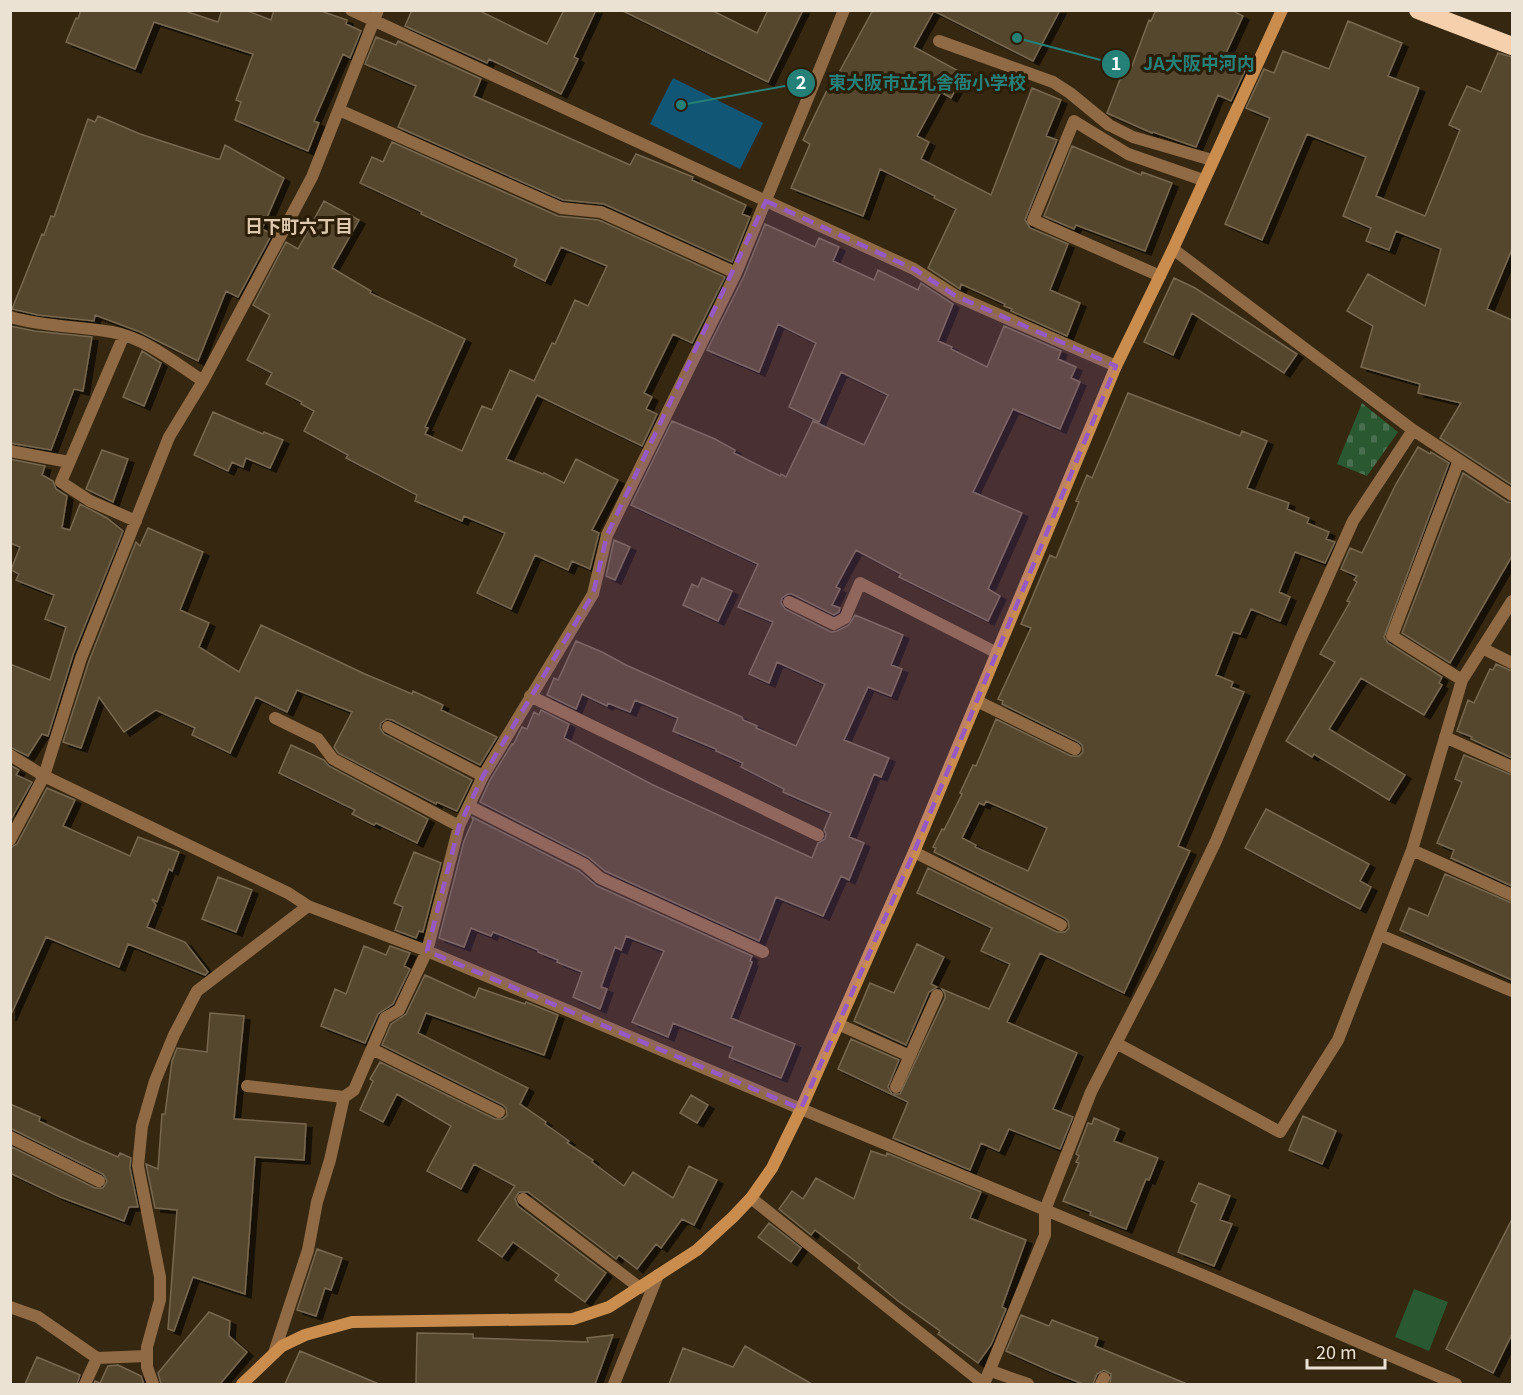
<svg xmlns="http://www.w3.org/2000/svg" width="1523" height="1395" viewBox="0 0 1523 1395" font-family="Georgia,'Noto Sans JP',serif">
	<defs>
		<pattern id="cemetery-stones" width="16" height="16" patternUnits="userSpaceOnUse" patternTransform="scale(1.5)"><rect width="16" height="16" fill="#295831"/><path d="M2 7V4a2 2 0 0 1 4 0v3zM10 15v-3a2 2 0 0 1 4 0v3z" fill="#48704e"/></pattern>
		<filter id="shadow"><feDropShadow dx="6" dy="4" stdDeviation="0" flood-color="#0009"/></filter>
	</defs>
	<rect width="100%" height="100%" fill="#362710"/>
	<path fill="url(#cemetery-stones)" d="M1362,403L1398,432L1367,476L1337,464Z"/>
	<path fill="#295831" d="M1414,1289L1448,1302L1429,1351L1395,1337Z"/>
	<path fill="#115674" d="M673,78L763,123L740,169L650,124Z"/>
	<path fill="#55462e" stroke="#77684f" stroke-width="1.5" fill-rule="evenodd" filter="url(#shadow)" d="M81,10H182L218,22L222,10H245L271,20L274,10H318L347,20L346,24L361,31L350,58L343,54L314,121L319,123L308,151L235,120L241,102L236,100L253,54L154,22L135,69L66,42L76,18L78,19Z
		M412,10H478L547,44L564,10H596L574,57L578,59L561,94L489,59L487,63L405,26Z
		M621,10H711L757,33L768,10H803L768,82Z
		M873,10H1060L1033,61L934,11L914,47L964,74L951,98L941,92L917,136L929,142L921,159L991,195L1032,88L1061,100L1046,136L1057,140L1025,220L1030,228L1068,244L1050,290L1080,303L1067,336L1011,311L1012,309L1004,306L1005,304L961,284L960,289L928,268L956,209L934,198L935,196L880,169L863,216L791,188L810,144L803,140L828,88L830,89Z
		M1156,10H1231L1243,16L1226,53L1249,62L1231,101L1218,95L1196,147L1153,132L1152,133L1107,113L1126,64L1132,66L1149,20L1151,21Z
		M1348,21L1402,43L1388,76L1419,88L1376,196L1425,216L1460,130L1449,125L1467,86L1481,92L1498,53L1512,57V249L1487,309L1512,320V485L1440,438L1461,403L1418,393L1420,384L1361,367L1373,326L1347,311L1368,274L1425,306L1441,249L1396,231L1389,250L1366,241L1371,228L1343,216L1366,157L1307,134L1262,240L1225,224L1270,118L1246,108L1264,69L1274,73L1283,51L1329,69Z
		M376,37L396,45L398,41L481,79L474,96L630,165L636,154L693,177L692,180L746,205L742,214L750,217L732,262L604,204L563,200L398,127L416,86L365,64Z
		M98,116L140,134L217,159H220L225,145L284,178L262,229L272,234L238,297L226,291L198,361L140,332L95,315L94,321L38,315L12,309L42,234L44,235L51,216L54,217L88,119L95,122Z
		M392,142L558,216L599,220L725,277L692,343L673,334L644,393L652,397L646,409L657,414L642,446L537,395L506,459L543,474L544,473L564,483L576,459L618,480L592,530L599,533L590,569L572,561L568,570L535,555L511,609L477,593L505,533L464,516L462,521L415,501L417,495L346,458L348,455L304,431L314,411L301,404L302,402L266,384L272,373L247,360L270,315L253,305L286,242L298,249L324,201L359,220L332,268L371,291L370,293L465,339L425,427L428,428L425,434L462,451L482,406L492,410L510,370L534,381L552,343L555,344L575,300L588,306L607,266L561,247L545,281L514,266L517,259L421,214L422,212L360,183L372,157L383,162Z
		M1072,146L1141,175L1142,172L1172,183L1145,251L1076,225L1074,229L1044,216Z
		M765,224L815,247L819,238L839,247L833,261L874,280L878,270L918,290L921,283L953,304L938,341L952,347L951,349L987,367L1004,326L1061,351L1058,359L1076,367L1071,378L1080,382L1060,429L1013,409L973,492L1022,513L988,589L1000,596L988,621L899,577L901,574L856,550L836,587L840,589L832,605L840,608L839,612L834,615L792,594H788L782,598L781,603L785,609L831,632L837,631L849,625L855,615L903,635L891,665L902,669L891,696L868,687L844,740L889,758L881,777L874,774L849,837L864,843L849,880L841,876L823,916L776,897L759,941L605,871L588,857L480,802L490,780L512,744L513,745L522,727L527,729L534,712L539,715L541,710L569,724L564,738L653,785L812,858L818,843L825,839L826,834L824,830L831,813L783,792L784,789L741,767L743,763L716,751V749L673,731L678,718L635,700L630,712L608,703L607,706L582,694L576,709L547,695L554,678L558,680L576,641L602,652L626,665L742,717L743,720L757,726L756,728L796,746L825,684L777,662L769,683L749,674L773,622L738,607L758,564L631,505L672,421L715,439L735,450L734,453L780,476L781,474L786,477L813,421L864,445L888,395L841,372L819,422L789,407L816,343L778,324L759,372L707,350L744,276Z
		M1174,278L1195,288L1297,354L1284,373L1192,313L1173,355L1144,342Z
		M10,326L35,331L92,337L83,391L74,389L51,450L10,443Z
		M142,351L161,363L144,406L123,397Z
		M1128,393L1240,436L1242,431L1267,441L1247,488L1289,503L1287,509L1309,518L1307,523L1329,532L1326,539L1335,542L1325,563L1295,552L1279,592L1290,597L1280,621L1251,609L1240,634L1233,632L1216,675L1233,682L1231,687L1244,692L1178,846L1190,851L1124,993L1040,953L1007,1022L1077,1053L1053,1109L1073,1117L1060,1149L1009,1129L999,1151L981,1143L970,1170L893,1138L908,1102L838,1069L851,1039L899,1060L888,1087L892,1094H900L945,998V994L942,989L989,1009L1010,964L981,951L992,928L917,893L928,868L1057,932H1065L1069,928L1068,921L1065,918L934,852L936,848L933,847L942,829L944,830L962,794L960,793L973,765L976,766L996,719L1071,756H1079L1083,752L1082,745L1079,742L1002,704L1003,701L998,699L1031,628L1021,624L1050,555L1056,558L1079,502L1076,501L1087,475L1092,478ZM986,801L1047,828L1028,871L975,847L976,845L962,838L979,803L984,805Z
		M213,412L263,434L264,432L283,440L270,468L246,458L243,467L232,462L228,471L194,455Z
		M1418,447L1430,454L1431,452L1449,463L1384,637L1388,643L1442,677L1439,683L1442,685L1424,715L1361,678L1329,729L1405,775L1389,800L1314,754L1312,757L1286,741L1335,662L1320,654L1350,602L1347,601L1357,582L1354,580L1357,576L1341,569L1350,548L1362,553L1396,484Z
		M102,450L128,459L113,502L86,489Z
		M10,459L45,466L42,475L53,481L56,489L67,496L62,528L70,530L80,504L107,518L123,531L73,655L48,736L42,734L28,756L10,747V664L50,680L66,627L45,619L54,595L16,580L19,574L11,570L20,547L10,543Z
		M1463,473L1507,502L1512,503V556L1450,663L1402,633Z
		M148,528L203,552L180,610L209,623L199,647L239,672L261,625L365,674L412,694L413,691L443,705L441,710L497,737L480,765L392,720L387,719L381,723L380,728L384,734L472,780L457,811L437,802L436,804L338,753L334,747L352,712L297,690L287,712L256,697L230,753L192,735L195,728L156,710L124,732L99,697L81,748L63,742L89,661L136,542L140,546Z
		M614,540L630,547L615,580L606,576Z
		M702,578L732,591L718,621L683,605L692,584L698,587Z
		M1496,664L1512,671V758L1471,739L1472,737L1457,731L1468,700L1474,703L1490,669L1493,670Z
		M291,745L324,760L329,766L428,819L417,843L376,823L374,825L352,814L355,810L279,773Z
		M1464,755L1512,775V886L1451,858L1454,850L1437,843L1462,782L1455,779Z
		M10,765L19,770L16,775L32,782L10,821Z
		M47,788L75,800L63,826L130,856L138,837L179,852L172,871L169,869L157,902L152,899L156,905L147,927L185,942L208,972L205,975L128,944L119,967L46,937L10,1017V848L17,844Z
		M1266,809L1369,864L1360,881L1371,887L1360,909L1245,848Z
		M472,817L579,871L597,886L752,956L750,961L752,962L731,1018L795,1044L781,1078L729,1057L733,1047L673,1023L668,1037L632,1022L664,951L626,936L621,950L615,947L601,987L607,989L600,1009L573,997L582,972L557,962L558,960L538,952V950L493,932L491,936L471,928L464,947L439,938L464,841L473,820Z
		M414,852L441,863L423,932L419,931L416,938L395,930L403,907L394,903Z
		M1445,874L1512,903V980L1400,930L1409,908L1428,916Z
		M218,877L252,890L236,932L202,919Z
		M917,944L944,957L931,984L937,987L929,992L906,1045L854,1021L870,983L894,993Z
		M364,946L386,955L390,946L410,953L404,966L410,969L393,1004L378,1014L365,1043L321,1026L335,989L346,994Z
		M425,975L475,998L479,988L525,1004L526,1002L558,1015L544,1055L426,1013L418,1033L528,1088L520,1104L546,1122L545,1124L569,1141L567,1143L593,1160L592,1162L624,1186L633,1172L673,1198L689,1166L717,1180L694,1225L682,1219L661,1248L656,1244L637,1269L619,1255L616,1259L528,1192H519L515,1199L518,1206L606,1273L585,1302L555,1280L559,1275L513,1242L502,1257L478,1240L515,1186L474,1164L461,1189L427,1171L451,1126L397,1094L383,1122L360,1110L373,1081L370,1079L380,1062L495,1119H503L507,1115L506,1108L503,1105L382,1045L391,1024L406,1014Z
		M210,1013L244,1016L234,1119L306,1124L304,1160L255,1157L245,1294L193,1277L174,1331L168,1329L177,1210L155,1208L146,1164L158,1169L162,1114H165L172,1061L177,1048L207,1052Z
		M691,1095L708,1105L697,1123L680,1113Z
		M10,1104L40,1117L39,1121L81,1141L118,1157L120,1153L131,1158L130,1168L138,1207H129L124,1221L60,1197L10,1173V1151L12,1147L95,1188H103L107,1181L103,1174L10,1128Z
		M1303,1116L1336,1131L1322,1164L1289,1150Z
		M1094,1118L1119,1129L1114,1141L1158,1158L1149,1180L1146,1179L1126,1229L1090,1215L1091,1212L1063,1201L1079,1163L1076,1162L1079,1156L1076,1154L1088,1123L1092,1124Z
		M871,1151L886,1156L887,1153L981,1192L970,1218L1026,1240L1002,1307L1006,1309L991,1345L978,1363L938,1334L940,1331L898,1301L858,1268L860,1265L815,1230L811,1235L779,1209L792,1191L803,1199L816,1178L854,1199Z
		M1199,1183L1230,1196L1220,1220L1232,1224L1214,1266L1178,1252L1197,1204L1191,1201Z
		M1512,1219V1334L1493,1373L1446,1349Z
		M769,1223L801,1248L791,1262L758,1237Z
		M317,1249L342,1258L331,1290L325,1288L316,1316L297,1310Z
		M209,1312L230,1321L229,1336L247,1352L220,1384H161L158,1373Z
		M1021,1315L1049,1326L1052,1320L1098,1338L1095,1346L1187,1384H1110L1111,1374L1104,1370L1097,1374L1093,1384H1083L1055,1373L1006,1351Z
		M417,1333L473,1334V1338L588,1342L587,1338L613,1335L595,1384H416Z
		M745,1346L812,1384H669L683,1348L733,1367Z
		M300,1351L379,1384H285Z
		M37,1357L80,1375L77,1384H25Z
		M118,1365L141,1376L144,1384H94L95,1381L100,1383L108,1366Z"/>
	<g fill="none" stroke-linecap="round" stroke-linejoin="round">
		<path stroke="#906a44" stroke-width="12" d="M351,10L914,269L956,296L1116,366
			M939,41L1053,82L1070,93L1109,125L1133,137L1212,160
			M339,110L561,208L601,212L736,273
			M1173,249L1413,430L1512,495
			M1160,276L1033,220L1074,121L1128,154L1203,180
			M10,317C46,327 77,326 112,332C146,338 175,363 203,381
			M124,335L61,482L90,501L136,521
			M10,451L69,462
			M1459,460L1392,636L1462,680
			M789,602L834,624L845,618L860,583L997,653
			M1482,648L1512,663
			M530,696L818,835
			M977,701L1075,749
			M275,718L318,739L333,759L459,826
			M388,727L483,776
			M1445,737L1512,767
			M10,755L44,776L288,893L308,906L427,951L801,1109L1205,1276L1456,1384
			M469,806L584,864L600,878L763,952
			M10,840L44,776L81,658L169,437L203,381L312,177L378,10
			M1412,850L1512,895
			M914,852L1061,925
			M1380,935L1512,991
			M838,1024L910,1056
			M1116,1043L1280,1132L1338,1040L1412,850L1462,680L1512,601
			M372,1049L499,1112
			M247,1086L344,1097L354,1090L385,1018L399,1010L427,951L459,826L483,776L593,594L607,535L736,273L844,10
			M896,1087L937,995
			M10,1137L99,1181
			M751,1198L984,1384
			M523,1199L640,1288
			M10,1307L38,1317L97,1358L85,1384
			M274,1353L308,1250L317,1202L330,1160L344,1097
			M97,1358L147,1356
			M991,1371L1028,1384
			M153,1384L147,1367V1347L160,1300V1277L138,1166L142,1126L155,1081L174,1035L197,991L308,906
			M614,1384L658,1275
			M984,1384L1045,1235V1210L1091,1092L1158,962L1216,841L1300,640L1353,521L1413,430
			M1101,1384L1104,1378"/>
		<path stroke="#ca8d4e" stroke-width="12" d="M242,1384L282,1346L305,1335L352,1322L573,1319L609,1307L697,1250L733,1217L751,1198L772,1168L801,1109L914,852L1116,366L1173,249L1282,10"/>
		<path stroke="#f6d0ac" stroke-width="18" d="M1418,10L1512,46"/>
	</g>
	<path fill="#975ac4" fill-opacity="0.2" stroke="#975ac4" stroke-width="4.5" stroke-dasharray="12 8" stroke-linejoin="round" d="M766,201L914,269L956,296L1116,366L914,852L801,1109L427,951L459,826L483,776L593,594L607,535Z"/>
	<g text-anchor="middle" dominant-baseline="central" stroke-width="6" stroke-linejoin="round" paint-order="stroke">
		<g font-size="18" font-weight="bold" fill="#dcc8ae" stroke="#2c1d07">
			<text x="299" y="225">日下町六丁目</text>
		</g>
	</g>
	<path fill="none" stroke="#258178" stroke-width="2" d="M1017 38L1116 64M681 105L801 83"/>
	<g fill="#258178" stroke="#2c1d07" stroke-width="2">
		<circle cx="1017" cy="38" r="6"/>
		<circle cx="681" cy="105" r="6"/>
		<circle cx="1116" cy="64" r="15"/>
		<circle cx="801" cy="83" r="15"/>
	</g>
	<g font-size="18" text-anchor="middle" font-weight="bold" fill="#fff">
		<text x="1116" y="70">1</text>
		<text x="801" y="89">2</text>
	</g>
	<g font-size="18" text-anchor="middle" font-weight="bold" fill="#258178" stroke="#2c1d07" stroke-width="6" stroke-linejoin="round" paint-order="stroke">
		<text x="1199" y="70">JA大阪中河内</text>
		<text x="927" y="89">東大阪市立孔舎衙小学校</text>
	</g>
	<rect width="1523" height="1395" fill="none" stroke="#ece2d4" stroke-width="24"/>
	<path d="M1307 1359v9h78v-9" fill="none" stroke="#ece2d4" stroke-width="3"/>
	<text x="1316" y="1359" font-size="18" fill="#ece2d4" stroke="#2c1d07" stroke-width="4.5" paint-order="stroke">20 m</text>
</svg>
